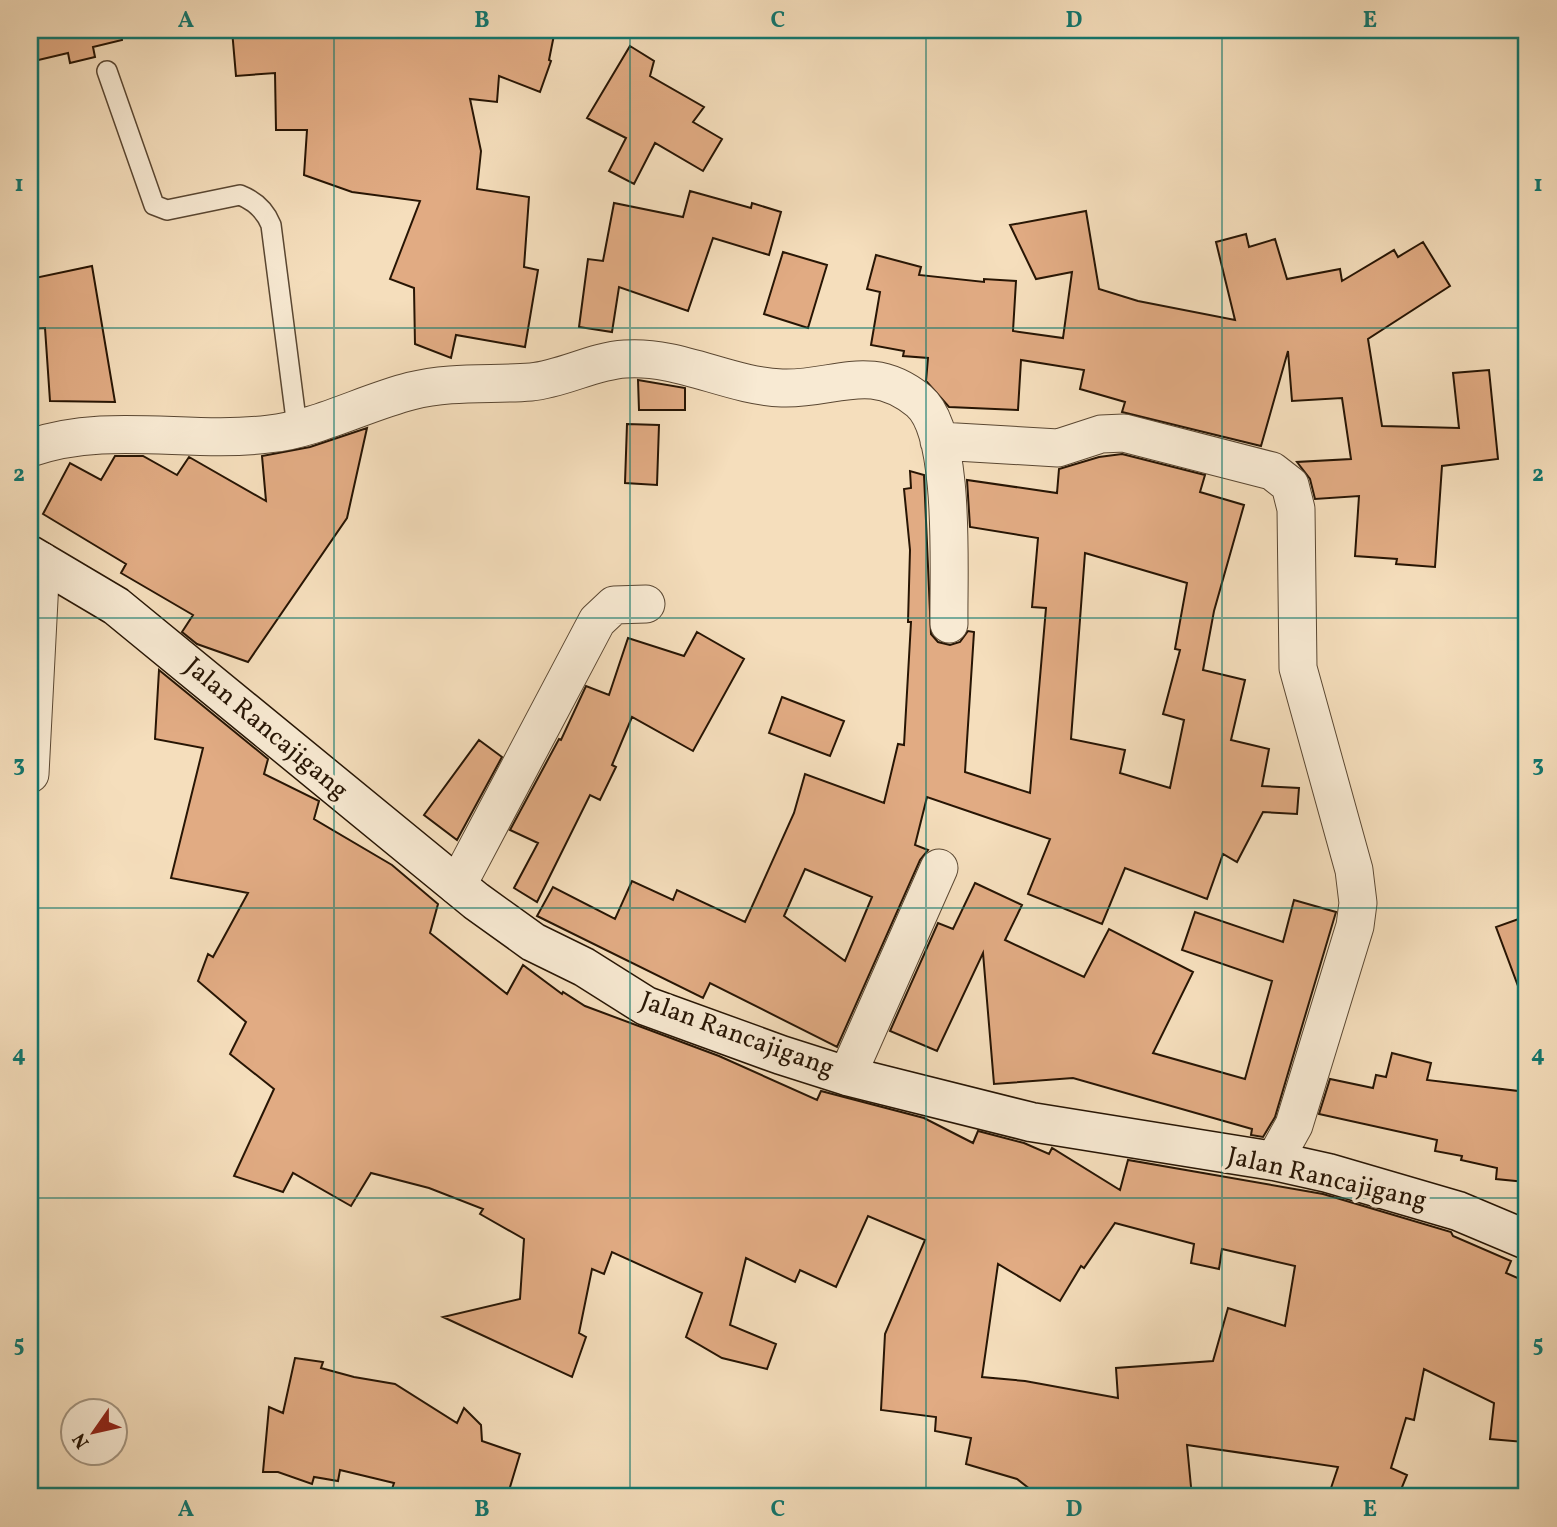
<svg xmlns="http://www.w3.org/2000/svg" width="1557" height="1527" viewBox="0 0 1557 1527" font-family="Vollkorn,serif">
	<rect width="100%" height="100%" fill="#f5debc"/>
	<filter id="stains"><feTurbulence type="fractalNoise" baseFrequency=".00286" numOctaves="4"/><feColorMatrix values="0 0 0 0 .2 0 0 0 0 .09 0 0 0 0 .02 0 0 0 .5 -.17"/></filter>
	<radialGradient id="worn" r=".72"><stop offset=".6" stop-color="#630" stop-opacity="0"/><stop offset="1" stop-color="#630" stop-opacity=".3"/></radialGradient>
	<path fill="#e1ab83" stroke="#271504" stroke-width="2" fill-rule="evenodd" d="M30,30H121L122,40L93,47L95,57L70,63L68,53L30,62Z
		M232,30H297V34L365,37L366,30H555L549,60L551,61L540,92L499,76L497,102L470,99L481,151L477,189L529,197L524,267L538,270L525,347L456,335L451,358L415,344L414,288L390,279L420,201L352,192L304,175L307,130H276L275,73L236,76Z
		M630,46L654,61L650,76L704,107L693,122L722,139L703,171L655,143L634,184L609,171L626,138L587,118Z
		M690,191L751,208L752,203L781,212L769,255L713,238L688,311L619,287L612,332L579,327L588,259L603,261L614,203L683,217Z
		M1086,211L1099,289L1138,301L1235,320L1216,242L1246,234L1249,247L1275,239L1287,279L1340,269L1342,281L1394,250L1398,257L1423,242L1450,286L1368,339L1382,426L1459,428L1453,373L1489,370L1498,459L1442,466L1435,567L1396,564L1397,559L1355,556L1359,496L1315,499L1310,479L1297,462L1351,459L1342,398L1292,401L1288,351L1261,446L1122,412L1125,402L1080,389L1084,370L1021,360L1018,410L949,407L926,381L928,358L903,356L904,351L871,345L880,292L867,289L876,255L921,267L919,275L984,282V279L1016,281L1013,331L1063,338L1072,272L1036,279L1010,225Z
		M783,252L827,265L808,328L764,314Z
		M92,266L115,402L50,401L45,328L30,329V279Z
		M638,380L685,388V410H639Z
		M627,424L659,425L657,485L625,483Z
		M367,428L347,518L248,662L197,644L182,632L193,615L121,573L126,564L43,514L70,463L101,480L115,456H143L177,475L189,457L266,501L262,456L310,447Z
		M1122,454L1205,475L1200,492L1244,505L1214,611L1203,670L1245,680L1231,740L1269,749L1262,786L1299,788L1297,814L1263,812L1237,862L1223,854L1207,899L1125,868L1102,924L1028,894L1050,839L927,797L915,845L928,850L920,860L837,1047L710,983L703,998L537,916L553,887L615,919L632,881L673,900L677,890L745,922L794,813L805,774L884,803L898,744L904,745L911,622H908L910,550L904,489L911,488L910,471L924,475L931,634L938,642L950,645L960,642L968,631L974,632L965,772L1030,793L1046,608L1032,607L1038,538L970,527L967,480L1057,493L1059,469L1099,457ZM1085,553L1187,583L1175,649L1180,650L1163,714L1184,720L1170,788L1120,773L1125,750L1071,739ZM805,869L872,897L845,961L784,916Z
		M697,632L744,659L693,751L632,717L612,765L616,767L600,800L590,795L537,902L514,888L538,843L510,830L559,739L561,740L586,686L609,695L628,638L684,656Z
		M159,670L268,759L264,774L319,801L314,819L392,865L438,904L430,933L507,994L523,965L562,994L563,992L585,1006L719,1056L817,1100L821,1091L924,1118L973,1143L978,1131L1024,1143L1049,1154L1052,1148L1120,1190L1128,1160L1323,1194L1451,1232L1453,1236L1511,1261L1506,1273L1527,1282V1408L1524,1442L1490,1439L1494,1403L1424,1369L1414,1420L1406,1418L1391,1468L1407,1475L1398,1497H1348L1330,1491L1338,1467L1187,1445L1192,1497H1040L1017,1479L966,1464L971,1438L935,1431L936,1417L881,1410L885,1334L925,1240L868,1216L836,1287L800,1270L795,1282L746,1258L730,1325L776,1344L767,1369L722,1358L686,1337L702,1293L612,1252L604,1274L592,1269L579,1333L586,1337L572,1377L443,1317L520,1299L524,1239L480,1214L483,1209L429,1188L371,1173L351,1206L293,1173L283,1192L234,1176L274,1089L230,1054L246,1022L198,981L208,954L213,957L248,893L171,878L203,748L155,739ZM1115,1223L1194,1244L1191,1263L1219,1269L1222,1249L1295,1266L1285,1326L1228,1308L1213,1361L1116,1368L1118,1398L1025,1381L982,1377L998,1264L1060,1301L1081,1266L1084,1268Z
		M782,697L844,721L830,756L769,733Z
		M479,740L502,757L457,840L424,815Z
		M975,883L1022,905L1005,940L1084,977L1109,929L1193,972L1153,1053L1245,1079L1272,981L1182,950L1195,912L1283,942L1294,900L1336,912L1275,1117L1263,1137L1251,1135L1252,1129L1073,1078L994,1084L983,953L937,1051L890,1031L938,923L953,929Z
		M1527,916V1002H1524L1496,927Z
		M1392,1053L1431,1063L1427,1080L1518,1091L1523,1132L1527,1133V1182L1496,1179L1497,1168L1461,1160L1462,1156L1435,1151L1437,1140L1319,1114L1330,1079L1373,1088L1376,1075L1386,1077Z
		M295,1358L323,1362L321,1368L354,1377L395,1384L457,1423L464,1408L481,1425L482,1441L520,1454L507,1497H409L391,1492L394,1483L340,1470L338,1481L314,1477L312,1484L278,1472H263L269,1407L283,1413Z"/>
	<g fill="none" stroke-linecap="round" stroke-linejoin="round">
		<defs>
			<path id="service" d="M107,71L154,205L167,210L240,195C255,201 265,210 271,225L297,427"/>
			<path id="minor" d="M939,441L1058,448L1101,434L1124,433L1272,471L1290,485L1296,509L1298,668L1354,870L1358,903L1355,926L1294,1125L1274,1161
				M30,448C108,421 188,444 269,434C317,429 364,403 411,391C450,381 491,385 531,382C563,379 593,361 625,359C679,355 729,386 782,388C835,390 870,361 919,401C957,433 948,575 949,624
				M30,774L41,561
				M457,886L597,621L614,605L646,604
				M847,1076L939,868"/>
			<path id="secondary" d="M30,555L116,606L476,901L533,942L584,967L646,1006L781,1055L847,1076L1031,1122L1274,1161L1328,1173L1458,1211L1527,1240"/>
		</defs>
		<use href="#service" stroke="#5a4732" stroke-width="22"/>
		<use href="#minor" stroke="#5a4732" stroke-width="39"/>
		<use href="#secondary" stroke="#271504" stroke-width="41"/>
		<use href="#service" stroke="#f8ead3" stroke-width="19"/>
		<use href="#minor" stroke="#f8ead3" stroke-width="37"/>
		<use href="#secondary" stroke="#f8ead3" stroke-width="38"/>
	</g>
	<path fill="none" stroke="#0f766e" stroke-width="2" stroke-opacity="0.55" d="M334,30V1497M630,30V1497M926,30V1497M1222,30V1497M30,328H1527M30,618H1527M30,908H1527M30,1198H1527"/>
	<g text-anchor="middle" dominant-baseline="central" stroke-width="7" stroke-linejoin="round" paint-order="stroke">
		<g font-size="26" fill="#271504" stroke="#f8ead3">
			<text transform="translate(266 729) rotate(40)">Jalan Rancajigang</text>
			<text transform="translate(737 1035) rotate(20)">Jalan Rancajigang</text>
			<text transform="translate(1327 1179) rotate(13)">Jalan Rancajigang</text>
		</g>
	</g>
	<rect width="1557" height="1527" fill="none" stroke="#f5debc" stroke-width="77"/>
	<g transform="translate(94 1432) rotate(236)"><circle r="33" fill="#f8ead3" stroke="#a49580" stroke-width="2"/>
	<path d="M0-5L12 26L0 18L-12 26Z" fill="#8f2418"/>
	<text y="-10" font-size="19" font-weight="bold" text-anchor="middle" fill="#271504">N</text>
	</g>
	<rect x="38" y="38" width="1480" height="1450" fill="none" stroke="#0f766e" stroke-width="2.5"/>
	<g font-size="23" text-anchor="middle" font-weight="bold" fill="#0f766e">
		<text x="186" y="27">A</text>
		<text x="482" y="27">B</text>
		<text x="778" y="27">C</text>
		<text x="1074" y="27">D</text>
		<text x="1370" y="27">E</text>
		<text x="19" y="191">1</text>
		<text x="1538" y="191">1</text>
		<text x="19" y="481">2</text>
		<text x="1538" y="481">2</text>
		<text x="19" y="771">3</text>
		<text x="1538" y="771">3</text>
		<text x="19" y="1061">4</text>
		<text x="1538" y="1061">4</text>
		<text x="19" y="1351">5</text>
		<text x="1538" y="1351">5</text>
		<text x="186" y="1516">A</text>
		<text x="482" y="1516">B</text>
		<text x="778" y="1516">C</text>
		<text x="1074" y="1516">D</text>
		<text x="1370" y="1516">E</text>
	</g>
	<rect width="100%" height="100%" filter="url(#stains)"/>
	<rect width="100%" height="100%" fill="url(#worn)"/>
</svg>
